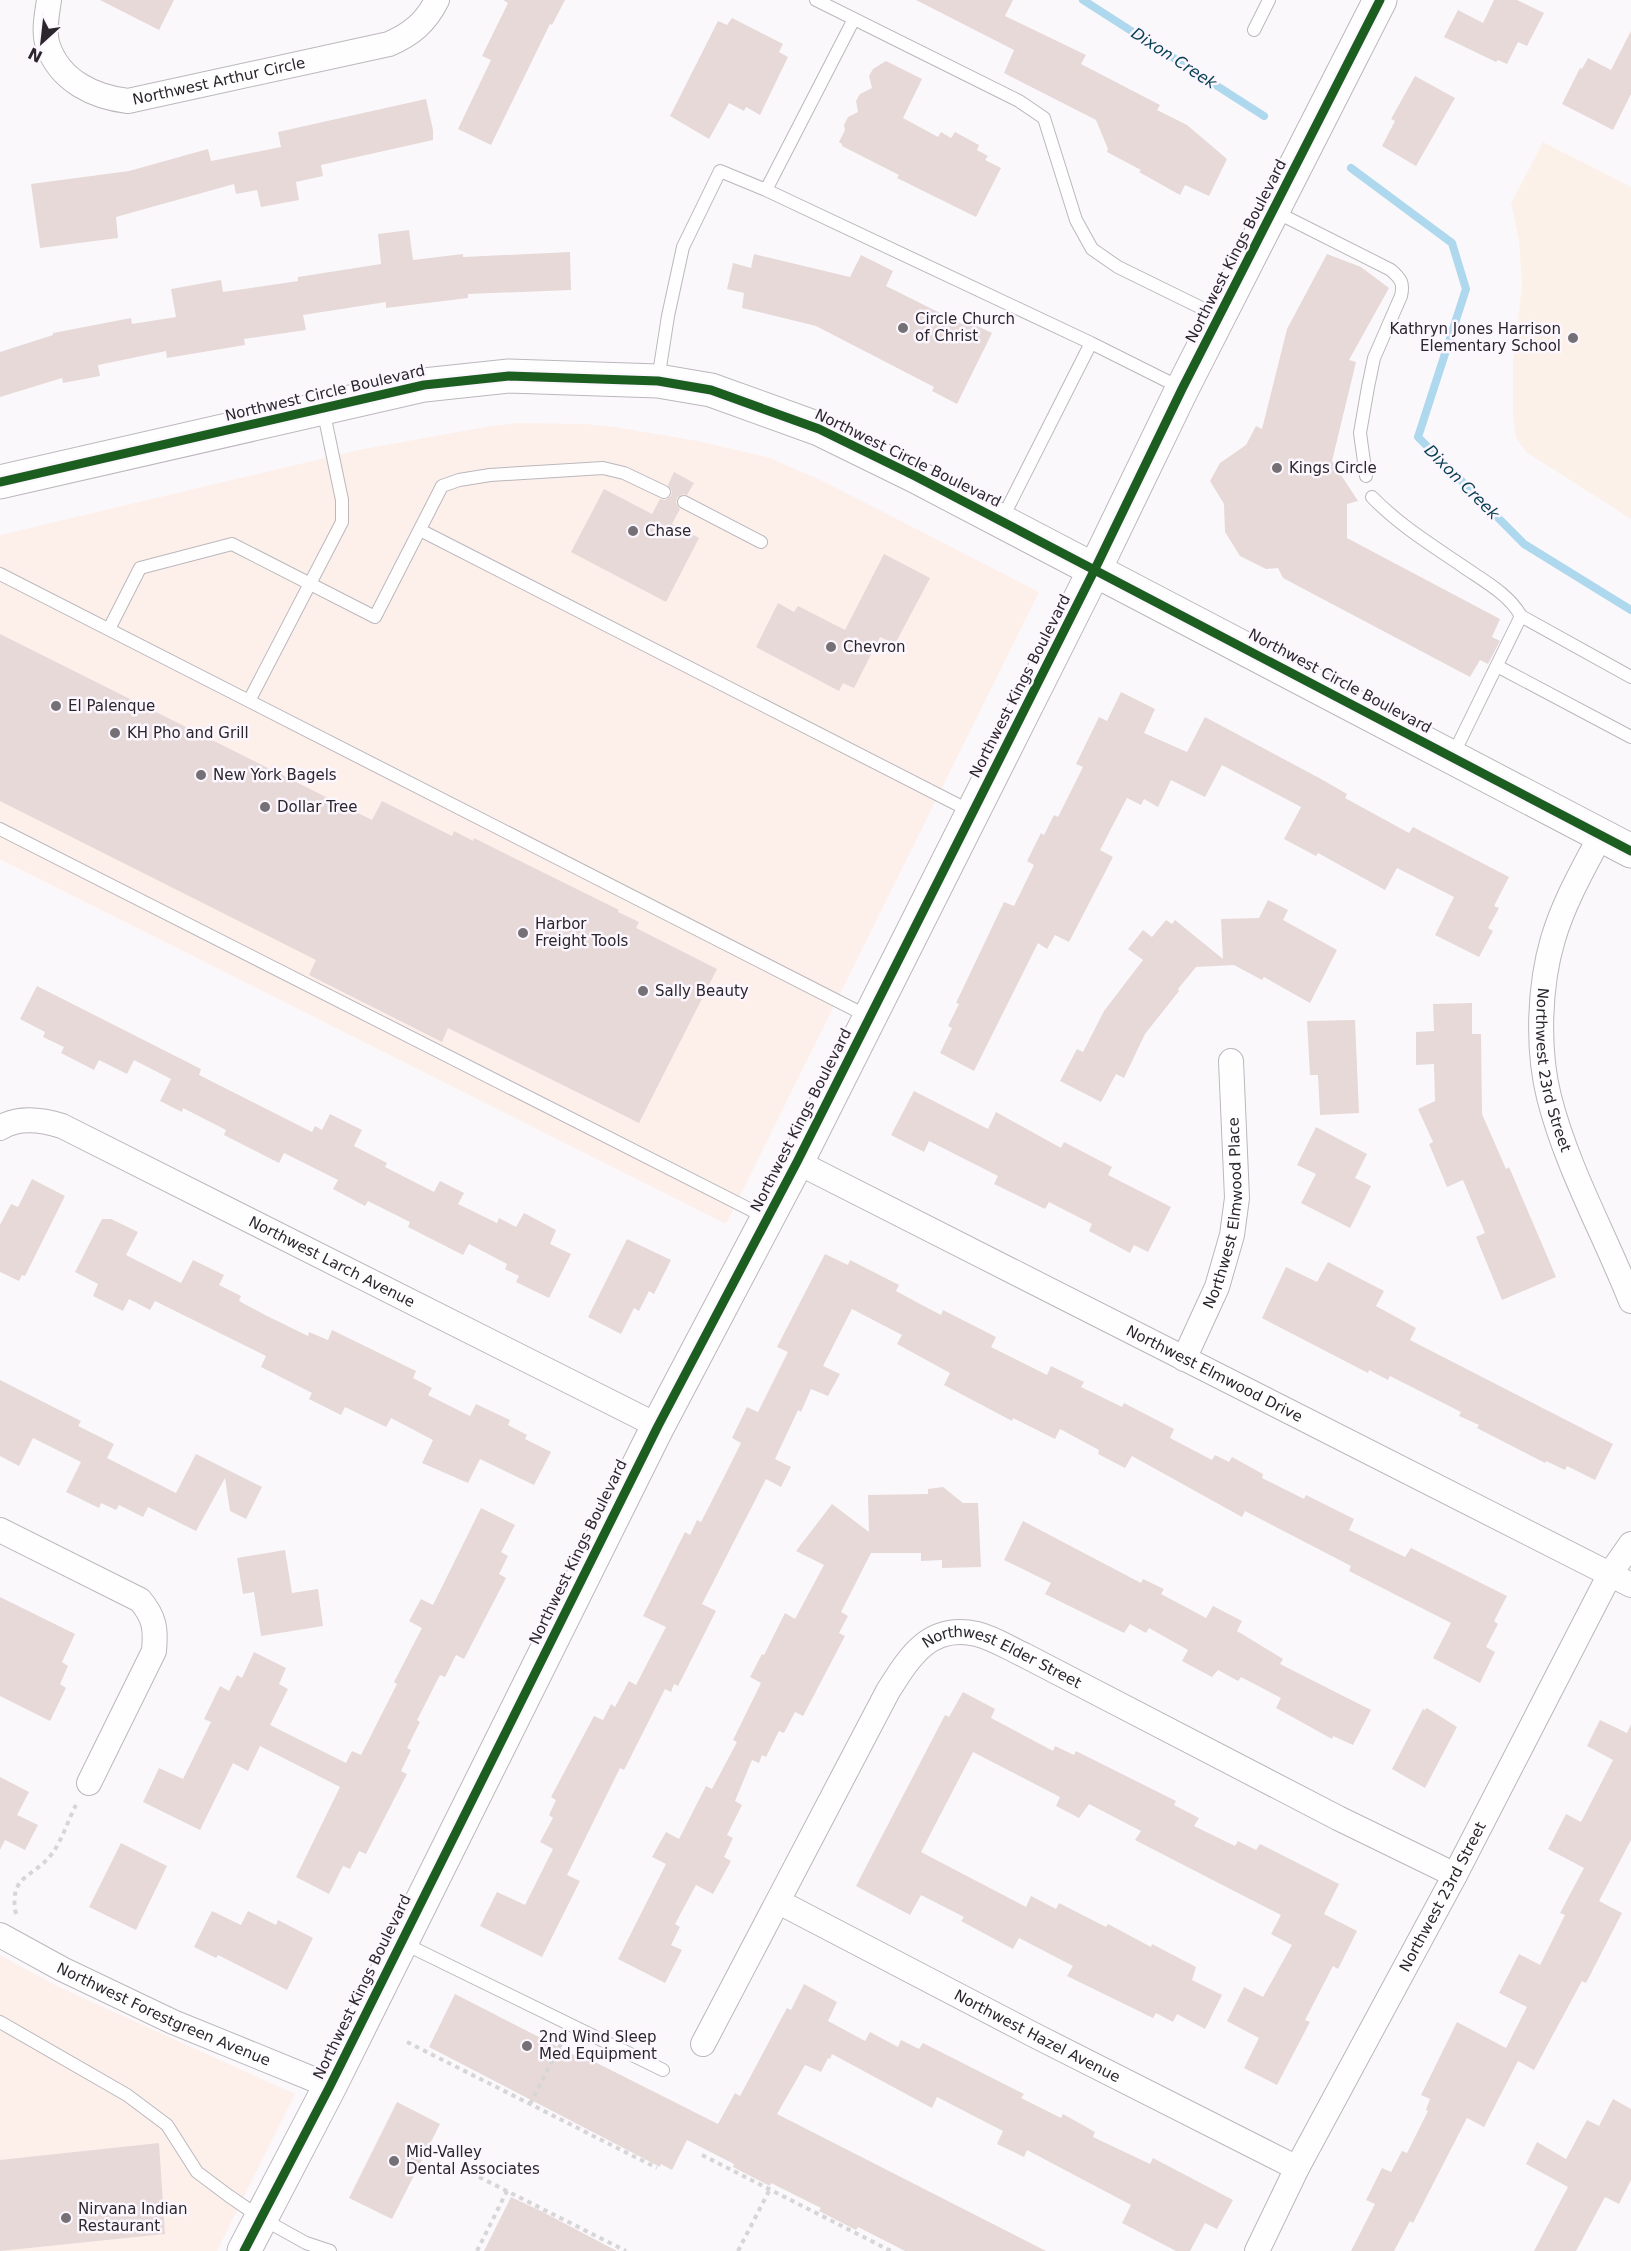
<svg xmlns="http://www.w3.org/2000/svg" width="1631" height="2251" viewBox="0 0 1631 2251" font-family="'DejaVu Sans',sans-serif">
	<rect width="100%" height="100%" fill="#fbf8fc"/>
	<path fill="#fdf0ea" d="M518,423L586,424L615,427L698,441L770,458L825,482L1039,592L726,1224L0,859V535L363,449L491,426Z
		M0,1955L57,1986L295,2094L217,2251H0Z"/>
	<path fill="#fcf1e9" d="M1543,142L1631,187V519L1526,452L1516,438L1513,416V363L1522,285L1519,241L1511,203Z"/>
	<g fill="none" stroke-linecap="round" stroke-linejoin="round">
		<path stroke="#add8ed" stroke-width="8" d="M1083,0L1264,116
			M1351,168L1452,243L1466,289L1418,437L1524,544L1631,610"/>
	</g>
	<path fill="#e6d9d8" d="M100,0H174L159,30Z
		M503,0H565L552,25L550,24L491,145L458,129L491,60L482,56L508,3Z
		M916,0H1013L1005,16L1086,55L1081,64L1160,105L1157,110L1187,125L1227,159L1209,196L1185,185L1180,195L1139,172L1141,170L1107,152L1108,149L1096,120L1004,73L1014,50Z
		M1494,0H1517L1544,13L1527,46L1518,42L1507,64L1498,60L1496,62L1444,37L1458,10L1483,23Z
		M732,18L783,44L779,52L788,57L760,115L746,107L744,111L729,103L709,139L670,116L718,21L727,25Z
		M1631,31V94L1613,130L1562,104L1580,68L1582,69L1588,58L1611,70Z
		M886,61L922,79L903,118L938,137L941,132L951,138L955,132L979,145L977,150L988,156L985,160L1001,168L976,217L897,178L899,175L842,146V144L839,142L845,130L844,125L848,117L858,112L856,101L860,94L872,88L869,76L873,69Z
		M1415,76L1455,98L1416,166L1382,146L1395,121L1391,119Z
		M426,99L433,130V140L321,165L323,176L296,182L299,200L261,207L257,190L236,194L234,184L116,217L118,238L40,248L31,184L129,171L208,149L211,161L281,147L278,132Z
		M409,230L413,260L463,254V257L570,252L571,290L468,294V298L386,308V302L303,315L306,330L244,339L245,345L167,358L166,351L98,365L100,376L63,383L62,378L0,397V352L53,335V333L131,318L132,324L176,317L171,289L221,280L223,292L298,281V277L381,264L378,234Z
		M754,254L850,277L861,255L893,271L886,286L964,325L967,321L992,333L957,404L932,391L934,387L816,326L742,308L744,293L727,289L733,263L751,268Z
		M1327,254L1361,267L1389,288L1349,360L1356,362L1332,461L1358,501L1347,504V538L1500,619L1492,637L1500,641L1488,664L1480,660L1470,677L1283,578L1278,568L1266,569L1240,556L1225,532L1224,504L1210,481L1220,463L1246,445L1256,426L1262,429L1287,329Z
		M674,472L694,483L687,495L683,494L677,498L676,503L680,509L672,524L699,538L666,602L571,552L604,489L652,514L660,499L665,500L671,496L672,491L668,485Z
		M884,554L930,578L895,644L880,637L854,688L843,683L839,691L756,647L778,603L794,612L798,606L845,630Z
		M0,634L372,820L382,801L452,836L454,831L473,841L474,838L619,910L618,912L639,922L636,928L717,969L639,1123L448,1028L442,1042L309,975L316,960L0,801Z
		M1121,692L1155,709L1144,733L1187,752L1205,717L1321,779L1347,794L1345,798L1409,833L1413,827L1509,877L1494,906L1499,908L1488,928L1493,931L1479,957L1435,935L1454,897L1397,868L1385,890L1318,853L1316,856L1284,839L1301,807L1222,765L1205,797L1171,780L1158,807L1144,799L1141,805L1127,798L1100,850L1113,857L1069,942L1055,935L1047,949L1038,943L974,1071L940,1053L952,1028L948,1026L959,1004L956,1003L1004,902L1014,906L1034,865L1027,861L1041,833L1044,835L1054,815L1058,817L1083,767L1076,764L1099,717L1107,721Z
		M1268,900L1288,910L1283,920L1337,950L1310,1003L1264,977L1262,980L1234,965L1196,967L1178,989L1179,991L1145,1034L1124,1078L1116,1074L1101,1102L1060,1081L1077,1049L1083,1052L1104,1011L1143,960L1128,949L1143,930L1152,937L1166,920L1172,924L1175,920L1223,959L1221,919L1259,918Z
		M37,986L201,1069L199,1075L312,1132L315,1126L322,1130L330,1114L362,1130L354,1146L387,1163L385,1167L434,1192L440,1181L464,1193L458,1204L497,1223L499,1218L516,1227L524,1213L556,1230L550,1244L571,1254L549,1298L516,1282L519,1276L505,1269L507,1264L469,1244L463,1255L408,1227L410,1222L368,1201L365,1206L333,1189L338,1180L284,1153L279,1163L224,1135L226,1130L183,1108L182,1112L160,1101L171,1079L134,1060L127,1074L99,1060L94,1070L61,1053L64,1047L43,1037L45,1032L20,1019Z
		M1472,1003V1034H1481L1482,1114L1506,1169L1509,1167L1556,1277L1502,1300L1476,1237L1485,1233L1463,1180L1447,1187L1429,1144L1433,1142L1418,1109L1435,1101L1434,1064L1416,1065V1032L1434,1031L1433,1004Z
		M1355,1020L1359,1113L1320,1115L1318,1075H1310L1307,1021Z
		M914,1091L988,1129L996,1112L1061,1148L1064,1142L1112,1167L1108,1175L1171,1207L1148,1252L1134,1245L1130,1253L1089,1231L1092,1224L1049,1202L1045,1209L994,1184L998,1176L929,1141L924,1152L891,1135Z
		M1316,1127L1367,1154L1355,1178L1371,1186L1350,1228L1301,1203L1316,1174L1297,1165Z
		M32,1179L65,1196L25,1276L22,1275L19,1281L0,1272V1225L11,1204L18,1207Z
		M102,1219H111L138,1232L126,1255L181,1283L193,1260L224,1275L219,1285L241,1296L239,1301L265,1315L308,1336L309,1332L328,1340L332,1330L416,1371L413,1378L432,1388L428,1395L470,1416L476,1404L510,1420L508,1425L527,1435L525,1439L551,1452L534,1485L480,1459L468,1483L422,1463L433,1440L391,1418L386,1427L345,1407L341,1415L309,1399L312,1393L261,1367L266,1356L155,1301L150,1310L129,1299L123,1311L93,1296L98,1284L75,1272Z
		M627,1239L671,1260L654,1294L649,1291L639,1311L634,1308L621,1334L588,1317Z
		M825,1254L848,1265L850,1260L899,1285L896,1291L920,1304L941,1315L943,1310L996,1337L991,1347L1047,1375L1051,1366L1084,1382L1081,1387L1122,1407L1124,1403L1174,1429L1170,1438L1212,1460L1215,1455L1229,1462L1232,1457L1263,1474L1262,1478L1304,1499L1306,1495L1354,1519L1349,1530L1405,1557L1411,1548L1507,1596L1494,1621L1498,1624L1486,1647L1495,1652L1480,1683L1433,1658L1451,1623L1349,1571L1351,1566L1245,1511L1242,1517L1132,1456L1125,1468L1098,1454L1099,1450L1060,1429L1055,1439L1013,1418L1012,1421L944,1385L950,1373L897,1344L902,1335L852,1309L823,1366L840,1374L828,1396L811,1389L801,1412L798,1410L775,1459L791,1467L781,1487L766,1479L702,1604L716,1611L678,1686L674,1684L671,1692L665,1689L624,1770L620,1768L567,1875L580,1881L542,1957L480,1926L497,1892L525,1905L553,1849L540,1842L553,1818L549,1815L556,1800L551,1797L594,1716L603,1720L611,1704L615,1707L629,1681L636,1685L666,1627L643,1616L685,1532L690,1535L697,1520L701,1522L723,1479L741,1443L732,1438L747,1407L758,1412L788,1352L777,1347Z
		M1328,1262L1384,1291L1376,1306L1416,1328L1410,1340L1613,1444L1595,1480L1567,1466L1565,1470L1546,1461L1545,1463L1477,1428L1479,1425L1459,1416L1461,1412L1390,1376L1388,1380L1369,1370L1368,1373L1262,1318L1286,1267L1317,1282Z
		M0,1380L81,1421L78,1426L114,1444L107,1458L176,1493L196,1454L262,1487L246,1519L230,1511L225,1478L196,1531L148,1507L143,1517L119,1505L116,1510L101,1503L99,1508L66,1492L81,1462L33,1438L19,1466L0,1456Z
		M943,1487L963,1503H978L981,1567L942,1568V1560L921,1561V1553H871L841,1612L848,1616L839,1633L845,1636L803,1716L795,1712L784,1733L779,1731L766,1757L762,1755L759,1763L752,1760L735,1801L742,1805L727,1835L733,1838L724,1857L731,1861L713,1894L696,1885L675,1924L680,1927L671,1945L682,1950L665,1983L618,1959L666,1864L652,1857L666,1832L679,1839L706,1786L712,1789L737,1742L733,1740L761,1683L750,1677L762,1654L764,1655L785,1613L795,1619L824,1565L796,1551L832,1504L869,1532L868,1495L928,1494V1489Z
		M481,1508L515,1525L501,1552L508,1556L499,1574L506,1578L464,1659L456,1655L445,1677L440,1675L417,1720L420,1722L407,1748L411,1750L401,1771L407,1774L366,1854L359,1851L350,1869L343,1866L329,1894L296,1877L340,1787L260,1746L248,1771L233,1763L200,1830L143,1802L159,1768L183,1779L211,1722L204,1719L220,1686L229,1691L237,1675L242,1678L254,1652L286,1668L279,1684L288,1689L270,1725L346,1763L352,1751L361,1755L397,1684L394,1682L422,1628L409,1621L421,1599L433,1605Z
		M1023,1521L1141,1583L1143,1579L1164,1589L1161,1594L1206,1618L1213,1606L1242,1621L1237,1631L1283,1659L1280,1664L1371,1710L1353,1745L1333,1736L1332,1739L1276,1708L1281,1698L1241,1677L1238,1681L1218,1670L1212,1677L1182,1661L1188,1650L1149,1628L1146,1633L1130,1624L1124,1633L1045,1594L1051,1583L1004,1560Z
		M285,1550L292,1593L318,1589L323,1626L261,1636L254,1592L243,1594L237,1558Z
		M0,1597L75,1634L62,1662L68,1666L60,1684L66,1688L50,1721L0,1696Z
		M963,1692L995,1709L991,1718L1053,1751L1055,1746L1074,1755L1076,1751L1176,1801L1174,1805L1199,1818L1194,1826L1235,1846L1238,1841L1256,1850L1260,1844L1339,1884L1324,1914L1357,1931L1338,1969L1333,1966L1305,2020L1310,2022L1277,2085L1244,2068L1259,2038L1227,2021L1244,1987L1263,1997L1292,1945L1271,1934L1281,1915L1135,1840L1141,1831L1089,1804L1079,1818L1056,1806L1060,1797L973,1752L921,1852L1026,1907L1031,1896L1056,1909L1059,1903L1106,1927L1108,1924L1151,1947L1152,1944L1196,1967L1192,1980L1222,1995L1205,2029L1177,2014L1173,2022L1156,2013L1153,2018L1067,1976L1073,1966L1019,1938L1013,1949L961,1921L964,1917L921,1895L910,1915L856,1886L945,1715L949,1717Z
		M1427,1708L1457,1727L1425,1788L1392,1769L1423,1709L1425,1710Z
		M1600,1720L1627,1733L1631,1724V1840L1599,1901L1622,1913L1586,1983L1582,1981L1534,2070L1518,2061L1484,2127L1467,2118L1413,2223L1410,2221L1394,2251H1351L1375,2204L1366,2200L1382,2168L1391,2172L1402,2151L1407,2153L1428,2111L1426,2110L1430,2099L1421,2095L1457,2022L1506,2048L1527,2007L1499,1993L1519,1954L1540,1965L1565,1915L1560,1913L1584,1868L1548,1849L1566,1814L1581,1822L1613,1760L1587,1746Z
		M0,1777L29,1792L17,1815L38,1825L25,1850L5,1840L0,1850Z
		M121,1843L167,1866L136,1930L89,1907Z
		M212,1911L241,1925L248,1911L276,1925L278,1920L313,1938L287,1990L218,1955L216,1958L194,1947Z
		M804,1984L837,2002L828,2021L865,2041L870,2032L898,2047L901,2040L919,2049L923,2043L1024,2094L1021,2098L1061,2118L1063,2114L1095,2132L1093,2137L1150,2164L1153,2158L1233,2200L1217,2229L1205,2223L1190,2251H1176L1122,2223L1131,2205L1027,2150L1024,2157L997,2144L1003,2131L937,2097L932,2108L832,2054L830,2059L828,2058L821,2072L805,2065L777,2114L1046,2251H905L858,2227L856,2230L819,2211L821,2208L771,2183L770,2186L733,2167L734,2164L687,2140L672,2170L661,2164L660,2167L429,2047L455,1994L578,2057L579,2054L718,2124L735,2093L740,2096L787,2008L791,2010Z
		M1613,2099L1631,2109V2180L1619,2204L1605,2197L1576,2251H1534L1568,2187L1526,2164L1537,2142L1566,2159L1587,2120L1599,2126Z
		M397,2102L440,2124L392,2219L349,2198Z
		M159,2143L165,2234L0,2251V2160Z
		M511,2197L541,2211L617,2251H484Z"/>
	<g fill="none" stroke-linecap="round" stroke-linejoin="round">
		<defs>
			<path id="lane" d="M816,0L1019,101L1044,118L1076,220L1092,249L1118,267L1218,316
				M1254,30L1269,0
				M766,190L854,19
				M1274,211L1391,270C1401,279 1404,283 1401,296L1374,358L1368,387L1360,433L1366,476
				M658,380L668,316L683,247L720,171L766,190L1091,343L1181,388
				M1372,497C1398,524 1430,544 1461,565C1482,580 1508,593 1521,616L1452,757
				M684,502L761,542
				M1001,521L1091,343
				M420,530L972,812
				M0,574L869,1017
				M1521,616L1631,677
				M109,629L140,568L232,544L375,617L442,486L459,480L490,475L603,468L624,473L664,492
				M1497,666L1631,737
				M249,701L342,522V500L323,409
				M0,829L767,1218
				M403,1943L663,2070
				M0,2022L127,2095L167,2125L197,2172L229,2196L261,2218L306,2243L330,2251"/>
			<g id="street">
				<path id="s1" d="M49,0C47,14 43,32 48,46C60,81 94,97 128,101L389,44C412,34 426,22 437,0"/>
				<path id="s2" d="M1601,835C1583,869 1564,902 1553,939C1539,986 1537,1049 1549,1097C1567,1168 1604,1233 1631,1301"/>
				<path id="s3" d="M0,1128C19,1116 43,1120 62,1126L658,1426"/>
				<path id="s4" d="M797,1162L1631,1585"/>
				<path id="s5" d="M1184,1359L1217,1287L1232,1235L1237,1198L1231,1061"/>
				<path d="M0,1530L140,1600C155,1618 156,1629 154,1651L89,1783"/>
				<path id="s6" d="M779,1902L1034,2035L1297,2168"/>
				<path id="s7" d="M0,1935L62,1969L173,2022L330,2086"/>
				<path id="s8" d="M703,2044L888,1691C910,1656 930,1623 977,1634C993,1638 1009,1648 1024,1655L1338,1818L1455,1875"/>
				<path id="s9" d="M1257,2251L1297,2168L1455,1875L1610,1574L1631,1544"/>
			</g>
			<path id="secondary" d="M0,482L424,385L509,376L658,381L711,390L819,429L915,476L1631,851
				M244,2251L330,2086L658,1426L797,1162L1095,569L1182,389L1380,0"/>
		</defs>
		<use href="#lane" stroke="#bbb7bc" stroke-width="14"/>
		<use href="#street" stroke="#bbb7bc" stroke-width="26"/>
		<use href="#secondary" stroke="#bbb7bc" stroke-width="35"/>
		<path stroke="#d7d6d7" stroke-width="4" stroke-dasharray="4.5 4.5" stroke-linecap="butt" d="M16,1914C8,1875 33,1878 51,1855C62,1841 68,1820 76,1805
			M407,2042L657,2168
			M530,2104L562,2042
			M702,2155L891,2251
			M471,2173L626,2251
			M477,2251L507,2191
			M738,2251L770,2189"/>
		<use href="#lane" stroke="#fefeff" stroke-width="12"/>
		<use href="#street" stroke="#fefeff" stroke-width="24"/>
		<use href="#secondary" stroke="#fefeff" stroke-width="33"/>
		<defs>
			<path id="cycleway" d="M0,482L424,385L509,376L658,381L711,390L819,429L915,476L1631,851
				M244,2251L330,2086L658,1426L797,1162L1095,569L1182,389L1380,0"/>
		</defs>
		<use href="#cycleway" stroke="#fcf6fe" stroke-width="13"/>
		<use href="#cycleway" stroke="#1b5e20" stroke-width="9"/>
	</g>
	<g fill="#747075" stroke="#fcf6fe" stroke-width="2">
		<circle cx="903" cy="328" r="6"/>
		<circle cx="1573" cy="338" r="6"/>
		<circle cx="1277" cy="468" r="6"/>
		<circle cx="633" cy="531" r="6"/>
		<circle cx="831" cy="647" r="6"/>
		<circle cx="56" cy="706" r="6"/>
		<circle cx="115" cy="733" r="6"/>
		<circle cx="201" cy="775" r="6"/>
		<circle cx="265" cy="807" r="6"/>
		<circle cx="523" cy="933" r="6"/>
		<circle cx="643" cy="991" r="6"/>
		<circle cx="527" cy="2046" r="6"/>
		<circle cx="394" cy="2161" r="6"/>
		<circle cx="66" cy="2218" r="6"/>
	</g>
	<g text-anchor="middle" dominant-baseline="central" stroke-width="5" stroke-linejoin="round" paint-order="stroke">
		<g font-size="15" fill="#2b262d" stroke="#fcf6fe">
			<text stroke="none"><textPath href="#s1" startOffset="242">Northwest Arthur Circle</textPath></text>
			<text transform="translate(1236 251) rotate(-63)">Northwest Kings Boulevard</text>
			<text transform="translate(325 393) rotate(-13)">Northwest Circle Boulevard</text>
			<text transform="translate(908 458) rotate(26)">Northwest Circle Boulevard</text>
			<text transform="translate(1340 681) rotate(28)">Northwest Circle Boulevard</text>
			<text transform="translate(1020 686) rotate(-63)">Northwest Kings Boulevard</text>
			<text stroke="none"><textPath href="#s2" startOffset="248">Northwest 23rd Street</textPath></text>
			<text transform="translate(801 1120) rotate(-63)">Northwest Kings Boulevard</text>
			<text stroke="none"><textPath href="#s5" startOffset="154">Northwest Elmwood Place</textPath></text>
			<text stroke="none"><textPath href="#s3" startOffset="366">Northwest Larch Avenue</textPath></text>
			<text stroke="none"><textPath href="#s4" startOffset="468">Northwest Elmwood Drive</textPath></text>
			<text transform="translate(578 1552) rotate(-64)">Northwest Kings Boulevard</text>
			<text stroke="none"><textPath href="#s8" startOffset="543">Northwest Elder Street</textPath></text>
			<text stroke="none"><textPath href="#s9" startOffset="400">Northwest 23rd Street</textPath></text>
			<text transform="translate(362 1987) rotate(-64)">Northwest Kings Boulevard</text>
			<text stroke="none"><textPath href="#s7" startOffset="182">Northwest Forestgreen Avenue</textPath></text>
			<text stroke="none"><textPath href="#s6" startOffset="291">Northwest Hazel Avenue</textPath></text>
		</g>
		<g font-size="15" fill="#2b262d" stroke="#fcf6fe" text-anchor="start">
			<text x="915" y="319">Circle Church<tspan x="915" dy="17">of Christ</tspan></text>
			<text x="1561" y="329" text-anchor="end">Kathryn Jones Harrison<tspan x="1561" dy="17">Elementary School</tspan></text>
			<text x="1289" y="468">Kings Circle</text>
			<text x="645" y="531">Chase</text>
			<text x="843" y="647">Chevron</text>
			<text x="68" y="706">El Palenque</text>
			<text x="127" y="733">KH Pho and Grill</text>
			<text x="213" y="775">New York Bagels</text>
			<text x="277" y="807">Dollar Tree</text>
			<text x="535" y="924">Harbor<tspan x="535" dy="17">Freight Tools</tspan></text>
			<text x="655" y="991">Sally Beauty</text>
			<text x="539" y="2037">2nd Wind Sleep<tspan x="539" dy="17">Med Equipment</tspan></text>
			<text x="406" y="2152">Mid-Valley<tspan x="406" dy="17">Dental Associates</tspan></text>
			<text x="78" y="2209">Nirvana Indian<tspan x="78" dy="17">Restaurant</tspan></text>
		</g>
		<g font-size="16" font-style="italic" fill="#073f53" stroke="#fcf6fe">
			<text transform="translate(1174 58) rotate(33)">Dixon Creek</text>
			<text transform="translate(1462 482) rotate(45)">Dixon Creek</text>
		</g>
	</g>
	<g transform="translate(42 42) rotate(207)" stroke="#fcf6fe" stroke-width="4.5" paint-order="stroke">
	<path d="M0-4.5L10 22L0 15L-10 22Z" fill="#2b262d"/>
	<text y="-9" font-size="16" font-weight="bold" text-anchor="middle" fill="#2b262d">N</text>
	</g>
</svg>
